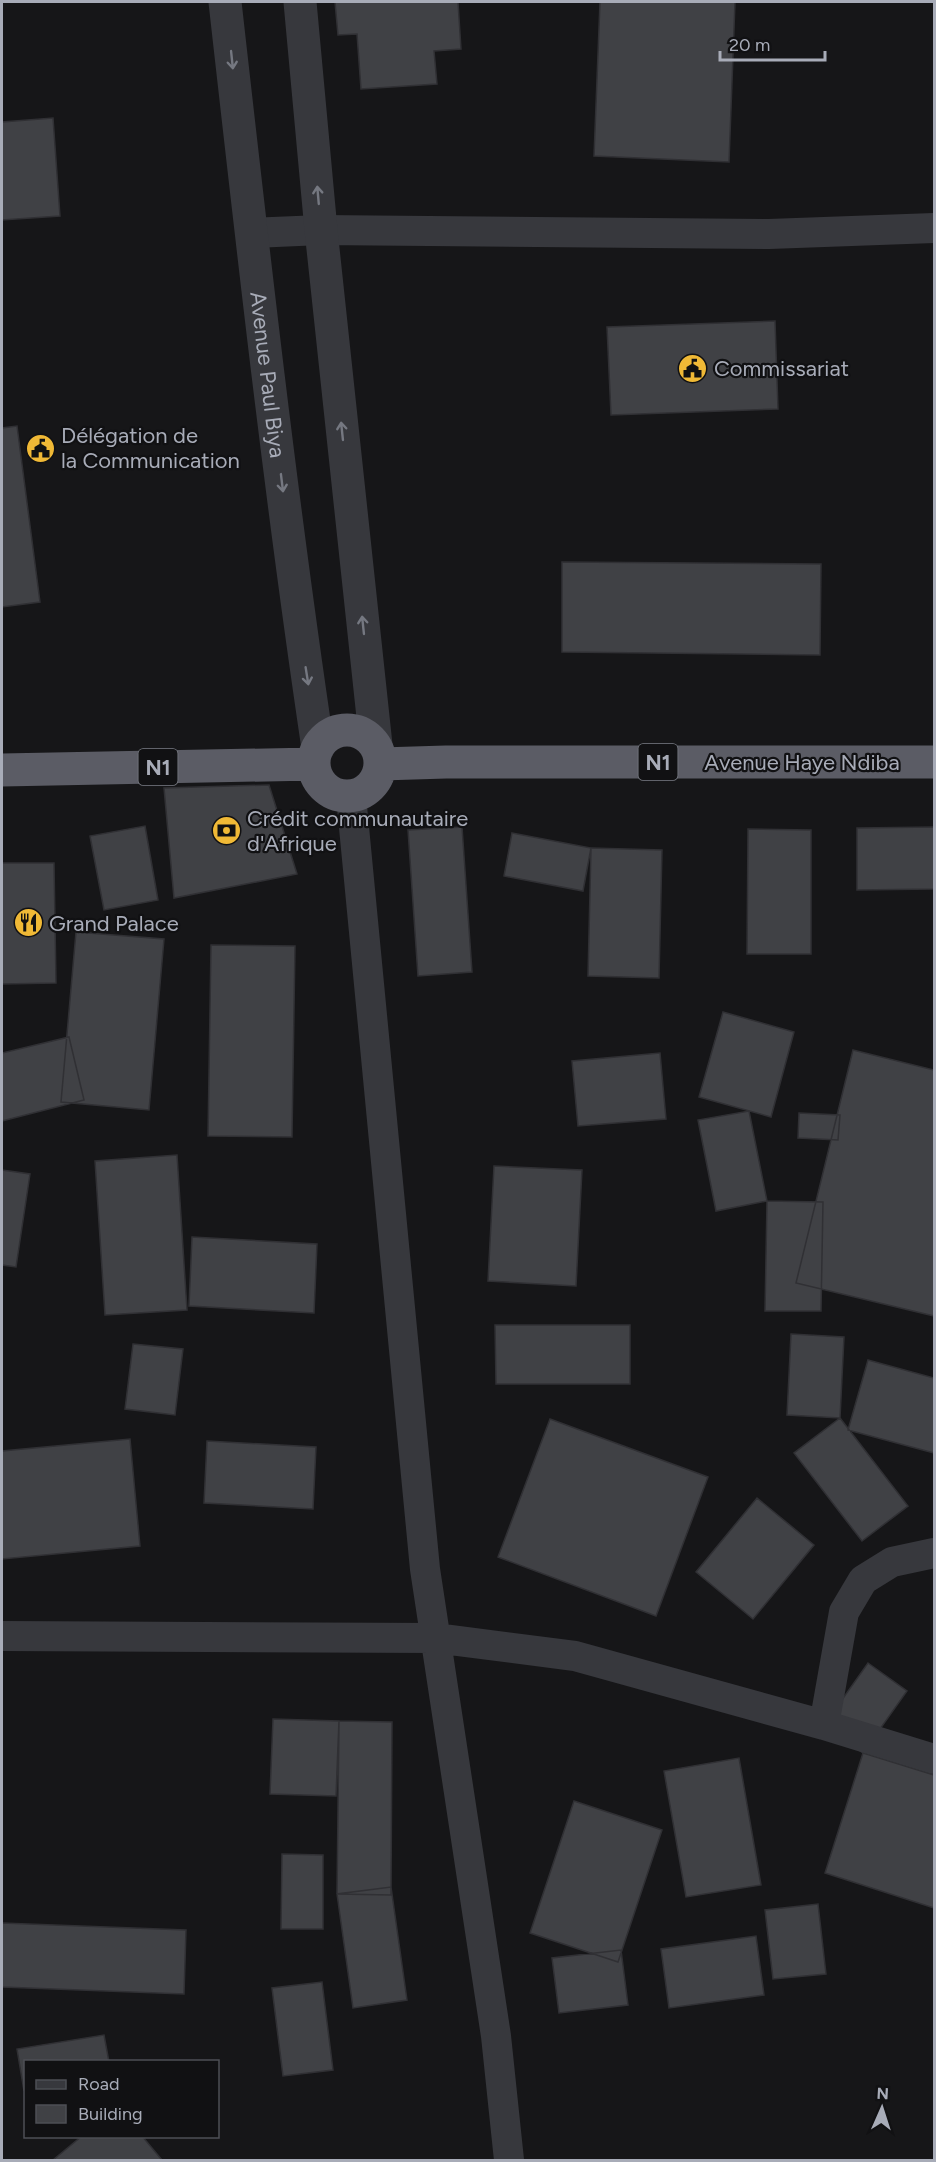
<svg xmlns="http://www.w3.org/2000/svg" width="936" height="2162" viewBox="0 0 936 2162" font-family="Figtree,sans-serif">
	<rect width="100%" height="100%" fill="#161618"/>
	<path fill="#404145" stroke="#303034" stroke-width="1.5" d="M335,2H458L461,49L434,51L437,84L361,89L357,34L338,35Z
		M600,2H735L729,162L594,156Z
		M53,118L60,216L2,220V122Z
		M775,321L778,409L611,415L607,327Z
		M17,426L40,602L2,607V428Z
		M562,562L821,564L820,655L562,652Z
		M269,785L297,874L174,898L164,788Z
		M145,826L158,900L104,910L90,836Z
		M462,827L472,972L418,976L408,830Z
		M934,827V889L857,890V828Z
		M748,829L811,830V954H747Z
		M512,833L591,848L583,891L504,876Z
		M591,848L662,850L659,978L588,976Z
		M2,863H54L56,983L2,984Z
		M76,932L164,939L149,1110L61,1102Z
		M211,945L295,946L292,1137L208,1136Z
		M723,1012L794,1032L771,1117L699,1097Z
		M69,1037L84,1100L2,1121V1053Z
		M853,1050L934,1070V1316L796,1283Z
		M660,1053L666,1119L578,1126L572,1061Z
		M749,1111L767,1201L716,1211L698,1120Z
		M799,1113L840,1115L838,1140L798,1138Z
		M177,1155L187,1310L105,1315L95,1161Z
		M494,1166L582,1170L576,1286L488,1281Z
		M2,1170L30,1174L16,1267L2,1265Z
		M767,1201L823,1202L821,1311H765Z
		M192,1237L317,1244L314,1313L189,1306Z
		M495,1325H630V1384H496Z
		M791,1334L844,1337L840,1418L787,1415Z
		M133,1344L183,1349L175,1415L125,1409Z
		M868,1360L934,1378V1453L848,1430Z
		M840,1418L908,1506L862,1541L794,1453Z
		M550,1419L708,1477L656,1616L498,1557Z
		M130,1439L140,1546L2,1559V1451Z
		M207,1441L316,1447L313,1509L204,1503Z
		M757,1498L814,1545L753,1619L696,1572Z
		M868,1663L907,1691L863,1753L824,1725Z
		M273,1719L339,1721L336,1796L270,1794Z
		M339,1721L392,1722L391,1895L337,1894Z
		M863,1753L934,1775V1908L825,1873Z
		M739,1758L761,1885L686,1897L664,1771Z
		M574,1801L662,1830L618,1962L530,1933Z
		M282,1854L323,1855V1929H281Z
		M391,1887L407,2000L353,2008L337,1894Z
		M818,1904L826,1974L773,1979L765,1910Z
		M2,1923L186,1930L184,1994L2,1987Z
		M756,1936L764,1995L669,2008L661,1949Z
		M621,1950L628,2005L559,2013L552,1958Z
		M322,1982L333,2070L283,2076L272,1988Z
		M104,2035L109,2062H26L24,2091L17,2049Z
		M82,2136H142L162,2160H53Z"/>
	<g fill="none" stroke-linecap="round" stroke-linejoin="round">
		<path stroke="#37383d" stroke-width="30" d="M251,233L321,230L769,234L934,228
			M351,796L425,1569L496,2036L509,2160
			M2,1636L435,1638L575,1656L824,1725L934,1759
			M824,1725L844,1612L863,1580L892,1562L934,1553"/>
		<g stroke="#37383d" stroke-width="33">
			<path id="s1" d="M225,2C253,251 281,500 318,748"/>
			<path d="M300,2L321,230L376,745"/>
		</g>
		<path stroke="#5b5c65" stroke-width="33" d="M314 763a33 33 0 1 1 66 0a33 33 0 1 1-66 0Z
			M381,764L446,762H934
			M2,770L314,764"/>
	</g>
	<defs><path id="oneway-shaft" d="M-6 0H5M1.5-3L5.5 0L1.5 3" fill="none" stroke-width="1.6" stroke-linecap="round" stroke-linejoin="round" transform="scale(1.5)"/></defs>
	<g stroke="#757881">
		<use href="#oneway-shaft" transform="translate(232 60) rotate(84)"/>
		<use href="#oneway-shaft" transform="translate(318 195) rotate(-95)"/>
		<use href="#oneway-shaft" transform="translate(342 431) rotate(-96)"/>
		<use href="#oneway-shaft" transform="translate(282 483) rotate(83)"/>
		<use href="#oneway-shaft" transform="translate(363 625) rotate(-96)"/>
		<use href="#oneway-shaft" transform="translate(307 676) rotate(81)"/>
	</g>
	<defs>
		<symbol id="civic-disc" viewBox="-11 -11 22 22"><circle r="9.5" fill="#f0b936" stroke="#111113"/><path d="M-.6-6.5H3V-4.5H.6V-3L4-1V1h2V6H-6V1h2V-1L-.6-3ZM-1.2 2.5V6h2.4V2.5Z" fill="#111"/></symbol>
		<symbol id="bank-disc" viewBox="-11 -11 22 22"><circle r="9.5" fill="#f0b936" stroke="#111113"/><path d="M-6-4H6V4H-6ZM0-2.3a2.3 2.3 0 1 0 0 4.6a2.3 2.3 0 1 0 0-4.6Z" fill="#111"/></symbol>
		<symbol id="restaurant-disc" viewBox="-11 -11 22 22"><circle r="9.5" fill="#f0b936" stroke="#111113"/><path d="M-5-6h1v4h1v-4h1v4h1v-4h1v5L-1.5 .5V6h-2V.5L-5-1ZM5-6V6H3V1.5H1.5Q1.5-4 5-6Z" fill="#111"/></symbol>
	</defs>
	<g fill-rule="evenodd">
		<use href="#civic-disc" x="676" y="352" width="33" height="33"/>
		<use href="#civic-disc" x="24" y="432" width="33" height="33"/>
		<use href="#bank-disc" x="210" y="814" width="33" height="33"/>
		<use href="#restaurant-disc" x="12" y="906" width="33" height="33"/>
	</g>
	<g text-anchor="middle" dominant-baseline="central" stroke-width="4.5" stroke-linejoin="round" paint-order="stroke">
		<g fill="#111113" stroke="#7b7e86" stroke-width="1.5">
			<rect x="638.5" y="744" width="39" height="36" rx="4.5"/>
			<rect x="138.5" y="749" width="39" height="36" rx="4.5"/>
		</g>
		<g font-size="21" font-weight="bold" fill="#a8acb8">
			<text x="658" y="762">N1</text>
			<text x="158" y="767">N1</text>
		</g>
		<g font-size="22" fill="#a8acb8" stroke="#111113" text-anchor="start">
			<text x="714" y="368">Commissariat</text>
			<text x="61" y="435">Délégation de<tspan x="61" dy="25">la Communication</tspan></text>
			<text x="247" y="818">Crédit communautaire<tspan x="247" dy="25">d'Afrique</tspan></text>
			<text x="49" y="923">Grand Palace</text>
		</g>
		<g font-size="22" fill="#a8acb8" stroke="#111113">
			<text stroke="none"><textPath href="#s1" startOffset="375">Avenue Paul Biya</textPath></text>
			<text x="802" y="762">Avenue Haye Ndiba</text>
		</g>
	</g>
	<rect width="936" height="2162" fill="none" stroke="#a8acb8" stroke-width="6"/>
	<rect x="24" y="2060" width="195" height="78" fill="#111113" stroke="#4d4f55" stroke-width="1.5"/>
	<rect x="36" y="2080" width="30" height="9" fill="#37383d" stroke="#4d4f55" stroke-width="1.5"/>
	<text x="78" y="2090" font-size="18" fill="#a8acb8">Road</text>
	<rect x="36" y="2105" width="30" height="18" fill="#404145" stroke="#4d4f55" stroke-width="1.5"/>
	<text x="78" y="2120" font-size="18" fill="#a8acb8">Building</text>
	<g transform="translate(882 2108) rotate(3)" stroke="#111113" stroke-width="4.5" paint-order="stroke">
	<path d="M0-4.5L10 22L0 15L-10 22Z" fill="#a8acb8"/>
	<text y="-9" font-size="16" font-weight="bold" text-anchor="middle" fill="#a8acb8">N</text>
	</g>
	<path d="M720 51v9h105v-9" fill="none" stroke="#a8acb8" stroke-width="3"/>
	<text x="729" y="51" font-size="18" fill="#a8acb8" stroke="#111113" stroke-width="4.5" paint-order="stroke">20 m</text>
</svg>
